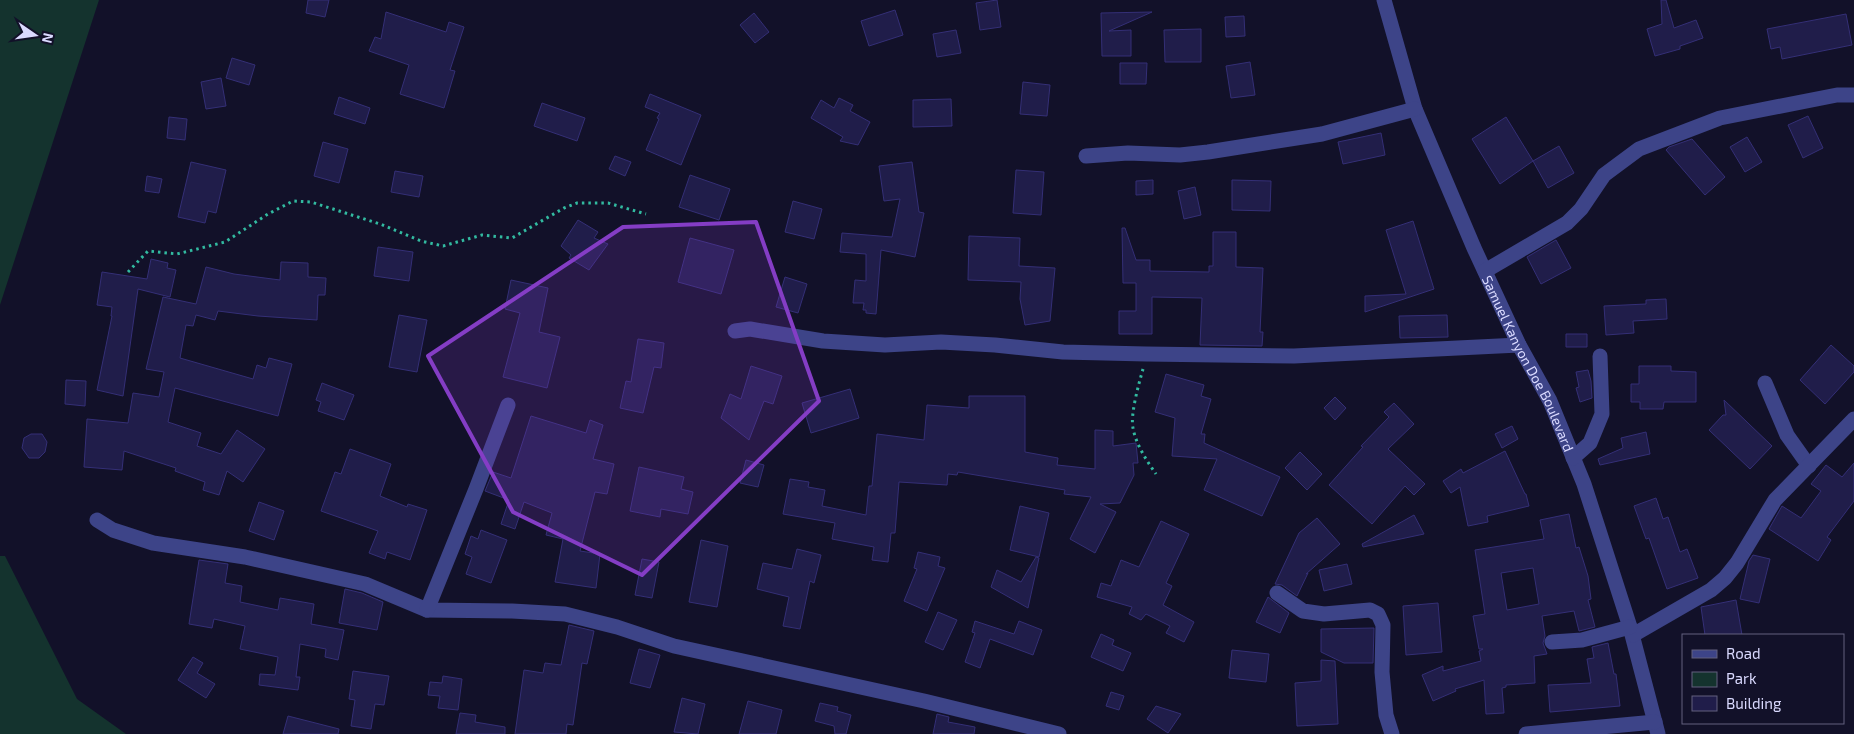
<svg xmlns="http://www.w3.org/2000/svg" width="1854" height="734" viewBox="0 0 1854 734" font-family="'Exo 2',sans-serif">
	<rect width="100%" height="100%" fill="#121129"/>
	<path fill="#14332e" d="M0,0H99L0,305Z
		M0,556H5L77,699L126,734H0Z"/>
	<path fill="#201d4a" stroke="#342f76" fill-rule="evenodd" d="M308,0H329L325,17L306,13Z
		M997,0L1001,27L980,30L976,3Z
		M1661,0H1666L1674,28L1696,20L1703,38L1680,46V49L1655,56L1647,29L1662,24Z
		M895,10L903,35L869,46L861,21Z
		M386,12L446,32L449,22L464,27L450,70L455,71L444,108L400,94L409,65L369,51L375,37L381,39Z
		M1152,12L1109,31L1131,30V56H1102L1101,13Z
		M754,13L769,32L755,43L740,25Z
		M1846,14L1852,45L1782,59L1780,47L1771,49L1767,29Z
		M1244,16L1245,36L1226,37L1225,17Z
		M1201,29V62H1165L1164,30Z
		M956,30L961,53L937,57L933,34Z
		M232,58L255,65L249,85L226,78Z
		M1250,62L1255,95L1231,98L1226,66Z
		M1120,63H1147L1146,84H1120Z
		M221,78L226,106L206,109L201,82Z
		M1023,82L1050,85L1047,116L1020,114Z
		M650,94L701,115L681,165L646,150L659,119L657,118L660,113L645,107Z
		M339,97L370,108L365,124L334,114Z
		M839,98L853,105L850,111L870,122L858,145L840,141L843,137L811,118L821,100L834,108Z
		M951,99L952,126L913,127V100Z
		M542,103L585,118L577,141L534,126Z
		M1808,116L1823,148L1803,158L1788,125Z
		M169,117L187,119L185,140L167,138Z
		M1506,117L1533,161L1500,184L1472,139Z
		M1381,133L1385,155L1343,164L1338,142Z
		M1747,137L1762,162L1745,172L1730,147Z
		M1692,139L1725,177L1705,195L1666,150L1669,147Z
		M323,142L348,149L339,183L314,176Z
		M1559,146L1574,173L1548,188L1533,161Z
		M615,156L631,162L625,176L609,169Z
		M191,162L226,170L216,213L208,211L205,223L178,217Z
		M912,162L919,212L924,213L915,257L881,250L876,314L866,313V310H863L864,303H853L855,280L866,281V254L840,252L842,233L892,237L900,199L884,201L879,166Z
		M1016,170L1044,172L1041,215L1013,213Z
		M395,171L423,176L419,197L391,192Z
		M690,175L730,189L719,220L679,207Z
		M147,176L162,179L159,193L145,191Z
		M1153,180V194L1136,195V181Z
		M1232,180L1271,181L1270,211L1232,210Z
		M1195,187L1201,215L1184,219L1178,191Z
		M793,201L822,209L814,239L785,232Z
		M578,220L598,232L594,238L608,244L589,270L569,258L571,255L561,246Z
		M1413,221L1434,289L1365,312V296L1406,294L1386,230Z
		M1122,228H1125L1136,260H1150V271L1209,272V266H1213V232H1236V267L1263,268L1260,332H1263L1262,346L1200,345L1202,298L1152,297V334H1119V311H1136V283H1123Z
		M969,236L1020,238L1019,266L1055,268L1050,321L1025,325L1020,299L1021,282L968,280Z
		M690,238L734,250L721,294L678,282Z
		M1556,240L1571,268L1541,284L1527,257Z
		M378,247L413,252L409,281L374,276Z
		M151,259L168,263L167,268L176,270L170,297L138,289L123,396L97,390L112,316H111L112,307L97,305L102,272L147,279Z
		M281,262L308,263V277L326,278L325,295H318L317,320L258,316L218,311L215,320L196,315L193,326L186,325L180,358L253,379L257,365L266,368L269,358L292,364L278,416L175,388L168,422L201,433L197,446L221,454L237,430L265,449L243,482L227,471L219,495L203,490L205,482L175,471L176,468L124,451L122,470L84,467L87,419L128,423L133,393L159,397L164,372L146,369L163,297L196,304L206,267L234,274L280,280Z
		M785,277L807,284L798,313L776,307Z
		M511,280L548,288L539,332L560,337L547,388L503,377L520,313L505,309Z
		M1666,299L1667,319L1633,321L1634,333L1606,335L1604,306L1646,304V300Z
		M399,315L427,320L417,372L389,367Z
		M1447,315L1448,337L1400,338L1399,316Z
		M1566,334H1587V347H1566Z
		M638,339L664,343L661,368L654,367L643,413L620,408L626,381L631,382Z
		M1831,345L1854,366V372L1825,404L1800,380Z
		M751,366L782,376L773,404L764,401L749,440L721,418L730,394L741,399Z
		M1639,366H1671V371L1696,372V402H1664L1663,409H1640V402H1631V384H1639Z
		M1588,370L1591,381L1592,398L1580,402L1576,388L1579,387L1576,372Z
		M1166,374L1204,385L1201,396L1211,399L1201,434H1205L1204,443L1280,477L1262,516L1204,490L1217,459L1172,456L1175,418L1155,412Z
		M66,380L86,381L85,406L65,404Z
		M322,383L354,395L344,420L318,411L321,402L316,400Z
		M850,389L859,418L811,433L802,403Z
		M969,396H1025V452L1058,458L1057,465L1095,469V430L1113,431V446L1136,443L1138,463H1133L1134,475L1120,503L1100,504L1116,512L1095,553L1070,539L1091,497L1064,494L1065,490L958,472L957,475L948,474L947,485L899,482L895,533H891L888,562L872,560L874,547L832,539L835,523L783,514L790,479L809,482L808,487L825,490L822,506L866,515L869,486H872L877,434L924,440L927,405L969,408Z
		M1335,397L1346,408L1335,420L1324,408Z
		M1724,400L1772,446L1750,469L1709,430L1723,415H1726Z
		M1394,403L1414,424L1388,449L1425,484L1414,495L1405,486L1372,524L1329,485L1363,447L1361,446L1389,417L1384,412Z
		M531,416L586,433L590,420L603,425L593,459L614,464L607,494L595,492L580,551L600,554L596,588L555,582L563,539L546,535L552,513L524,502L515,529L501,524L509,500L485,491L493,472L511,478Z
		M1512,426L1518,439L1502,448L1495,434Z
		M1646,432L1650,454L1600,465L1598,459L1623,448L1621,438Z
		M31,434H42L47,442L45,452L39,458H29L22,448L24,438Z
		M350,449L391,464L380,496L407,507L408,504L427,510L410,560L387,552L385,559L369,553L378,531L321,511L335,472L341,474Z
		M1505,451L1525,494H1526L1529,506L1487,516L1488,522L1468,526L1460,487L1451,493L1443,481L1461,469L1463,473Z
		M1300,452L1322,474L1307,490L1285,468Z
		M746,460L764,465L758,487L740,483Z
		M1854,463V501L1827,537L1831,540L1818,561L1769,529L1782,506L1801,518L1821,491L1811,484L1826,465L1842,477Z
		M639,467L684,477L681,489L693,492L688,514L661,509L660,517L630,511Z
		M1656,498L1663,519L1668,517L1680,552L1687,549L1698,578L1667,589L1649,538L1646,539L1634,506Z
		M259,502L284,511L274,540L249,531Z
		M1020,506L1049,513L1039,557L1010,550Z
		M1569,514L1576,548L1579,547L1588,576L1591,599L1588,600L1595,627L1579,631L1574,611L1542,616L1545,636L1543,643L1547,654L1534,656L1535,683L1506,685V687L1502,688L1504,713L1486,714L1484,680L1455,689L1456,691L1433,701L1422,675L1443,666V671L1481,661L1479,651L1483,649H1479L1473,616L1485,614L1475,550L1544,539L1540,520ZM1533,568L1539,604L1507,610L1501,573Z
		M1414,515L1424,534L1363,547L1362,544Z
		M1317,518L1340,544L1306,574L1308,573L1297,596L1282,585L1275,584L1299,533Z
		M1161,521L1189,534L1166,583L1172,586L1163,605L1194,622L1184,642L1166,633L1170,626L1146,614L1141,620L1129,614L1132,607L1097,597L1101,583L1111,586L1121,560L1139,567Z
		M481,530L507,540L491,583L466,574L472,557L465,554L471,536L478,539Z
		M701,540L728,546L717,607L689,602Z
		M797,549L821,555L814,583L810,581L800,629L783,626L789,597L757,589L763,563L792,569Z
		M918,552L940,557L938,566L945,568L927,611L904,601L917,569L914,568Z
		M1753,555L1770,559L1759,603L1740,599L1749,561Z
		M1036,557L1039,558L1028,608L991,587L997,570L1021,582Z
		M642,559L659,562L652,598L635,595Z
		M199,560L228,564L225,583L242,586L240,602L278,610L280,598L314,604L311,624L344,630L338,660L325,657L326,649L300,644L296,677H300L298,690L259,685L260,674L275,675L278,657L240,649L245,626L214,619L212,628L189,624Z
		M1347,564L1352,584L1324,591L1319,570Z
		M345,589L362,593L383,602L377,630L339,623Z
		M1268,597L1289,613L1280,633L1256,622Z
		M1736,600L1742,635H1705L1701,607Z
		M1438,603L1442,652L1406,655L1403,606Z
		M938,612L957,620L943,650L925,642Z
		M975,621L1014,634L1019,621L1042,630L1033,655L990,639L980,668L965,662L975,633L972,632Z
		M569,625L594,631L587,664L582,663L573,725L567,724L566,734H515L524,670L543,673L545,663L561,665Z
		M1374,628L1373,663H1344L1321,652V629Z
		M1101,634L1114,640L1112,645L1131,653L1123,671L1091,657Z
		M1608,643L1614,674H1616L1620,706L1550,712L1548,685L1591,683L1587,659L1594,658L1592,647Z
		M639,649L660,655L650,688L630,683Z
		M1232,650L1269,654L1266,682L1229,678Z
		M193,657L203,663L197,673L215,684L206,698L178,680Z
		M1321,660L1335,661L1338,724L1297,726L1295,683L1321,681Z
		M353,671L389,676L384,705L375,704L371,729L351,726L355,700L349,699Z
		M443,676L462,679L458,710L438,708L440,696L428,695L430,682L442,683Z
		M1111,692L1124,696L1119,710L1106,706Z
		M682,698L705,704L698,734L674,732Z
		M748,701L782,710L776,734H739Z
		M820,703L838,707L837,711L851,715L846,734H835L834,726L815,721Z
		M1156,706L1181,714L1168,733L1147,719Z
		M460,713L476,715L475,722L505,727V734H456Z
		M937,714L949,717L948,722L975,727L974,734H933Z
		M288,716L339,729L338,734H283Z"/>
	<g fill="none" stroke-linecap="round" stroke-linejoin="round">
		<path stroke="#32baa0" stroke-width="3" stroke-dasharray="2.5 4" stroke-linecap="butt" d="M128,272L148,251L177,254L225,242L268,214L293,201L311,202L380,224L421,241L443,246L482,235L512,238L564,208L577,203H608L646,214
			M1143,369C1139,383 1130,415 1133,428C1136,445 1147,461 1156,474"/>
		<g stroke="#3d4488" stroke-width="15">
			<path id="s1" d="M1384,0L1415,109L1474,248L1519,345L1550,401L1584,484L1630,627L1658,734"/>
			<path d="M1086,156L1128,153L1180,155L1208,152L1322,134L1415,109"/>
			<path d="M1485,271L1567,223L1581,209L1604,175L1639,149L1720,118L1837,95H1854"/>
			<path d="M735,331L750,329L823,341L885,345L941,342L995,345L1063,352L1146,354L1294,356L1519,345"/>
			<path d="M1765,383L1787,435L1809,466"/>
			<path d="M1573,458L1590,443L1602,414L1600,356"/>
			<path d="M97,520L113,530L153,543L245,557L365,584L427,610L512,611L565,614L617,627L674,646L924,701L1059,734"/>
			<path d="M1277,593L1303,611L1324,614L1370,610L1378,614L1383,625L1382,672L1386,715L1392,734"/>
			<path d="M427,610L476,489L508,405"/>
			<path d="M1633,635L1711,590L1725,578L1737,563L1775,500L1854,419"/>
			<path d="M1552,642L1582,640L1630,627"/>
			<path d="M1526,734L1655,722"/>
		</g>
	</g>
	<path fill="#843dc5" fill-opacity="0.2" stroke="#843dc5" stroke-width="4" stroke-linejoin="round" d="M756,222L819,401L642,575L513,512L428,356L623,227Z"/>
	<g text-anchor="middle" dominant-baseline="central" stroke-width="4" stroke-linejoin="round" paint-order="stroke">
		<g font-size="14" fill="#dadaff" stroke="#121129">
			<text stroke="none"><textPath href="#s1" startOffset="392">Samuel Kanyon Doe Boulevard</textPath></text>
		</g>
	</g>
	<rect x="1682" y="634" width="162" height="90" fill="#121129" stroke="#62617f"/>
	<rect x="1692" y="650" width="25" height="8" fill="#3d4488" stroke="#62617f"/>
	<text x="1726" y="659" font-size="15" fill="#dadaff">Road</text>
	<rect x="1692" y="672" width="25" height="15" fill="#14332e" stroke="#62617f"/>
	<text x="1726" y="684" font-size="15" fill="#dadaff">Park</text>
	<rect x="1692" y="696" width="25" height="15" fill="#201d4a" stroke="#62617f"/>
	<text x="1726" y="709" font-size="15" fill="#dadaff">Building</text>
	<g transform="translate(35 35) rotate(103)" stroke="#121129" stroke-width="4" paint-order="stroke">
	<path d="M0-4L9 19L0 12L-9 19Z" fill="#dadaff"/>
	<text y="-8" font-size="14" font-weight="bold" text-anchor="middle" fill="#dadaff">N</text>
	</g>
</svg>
